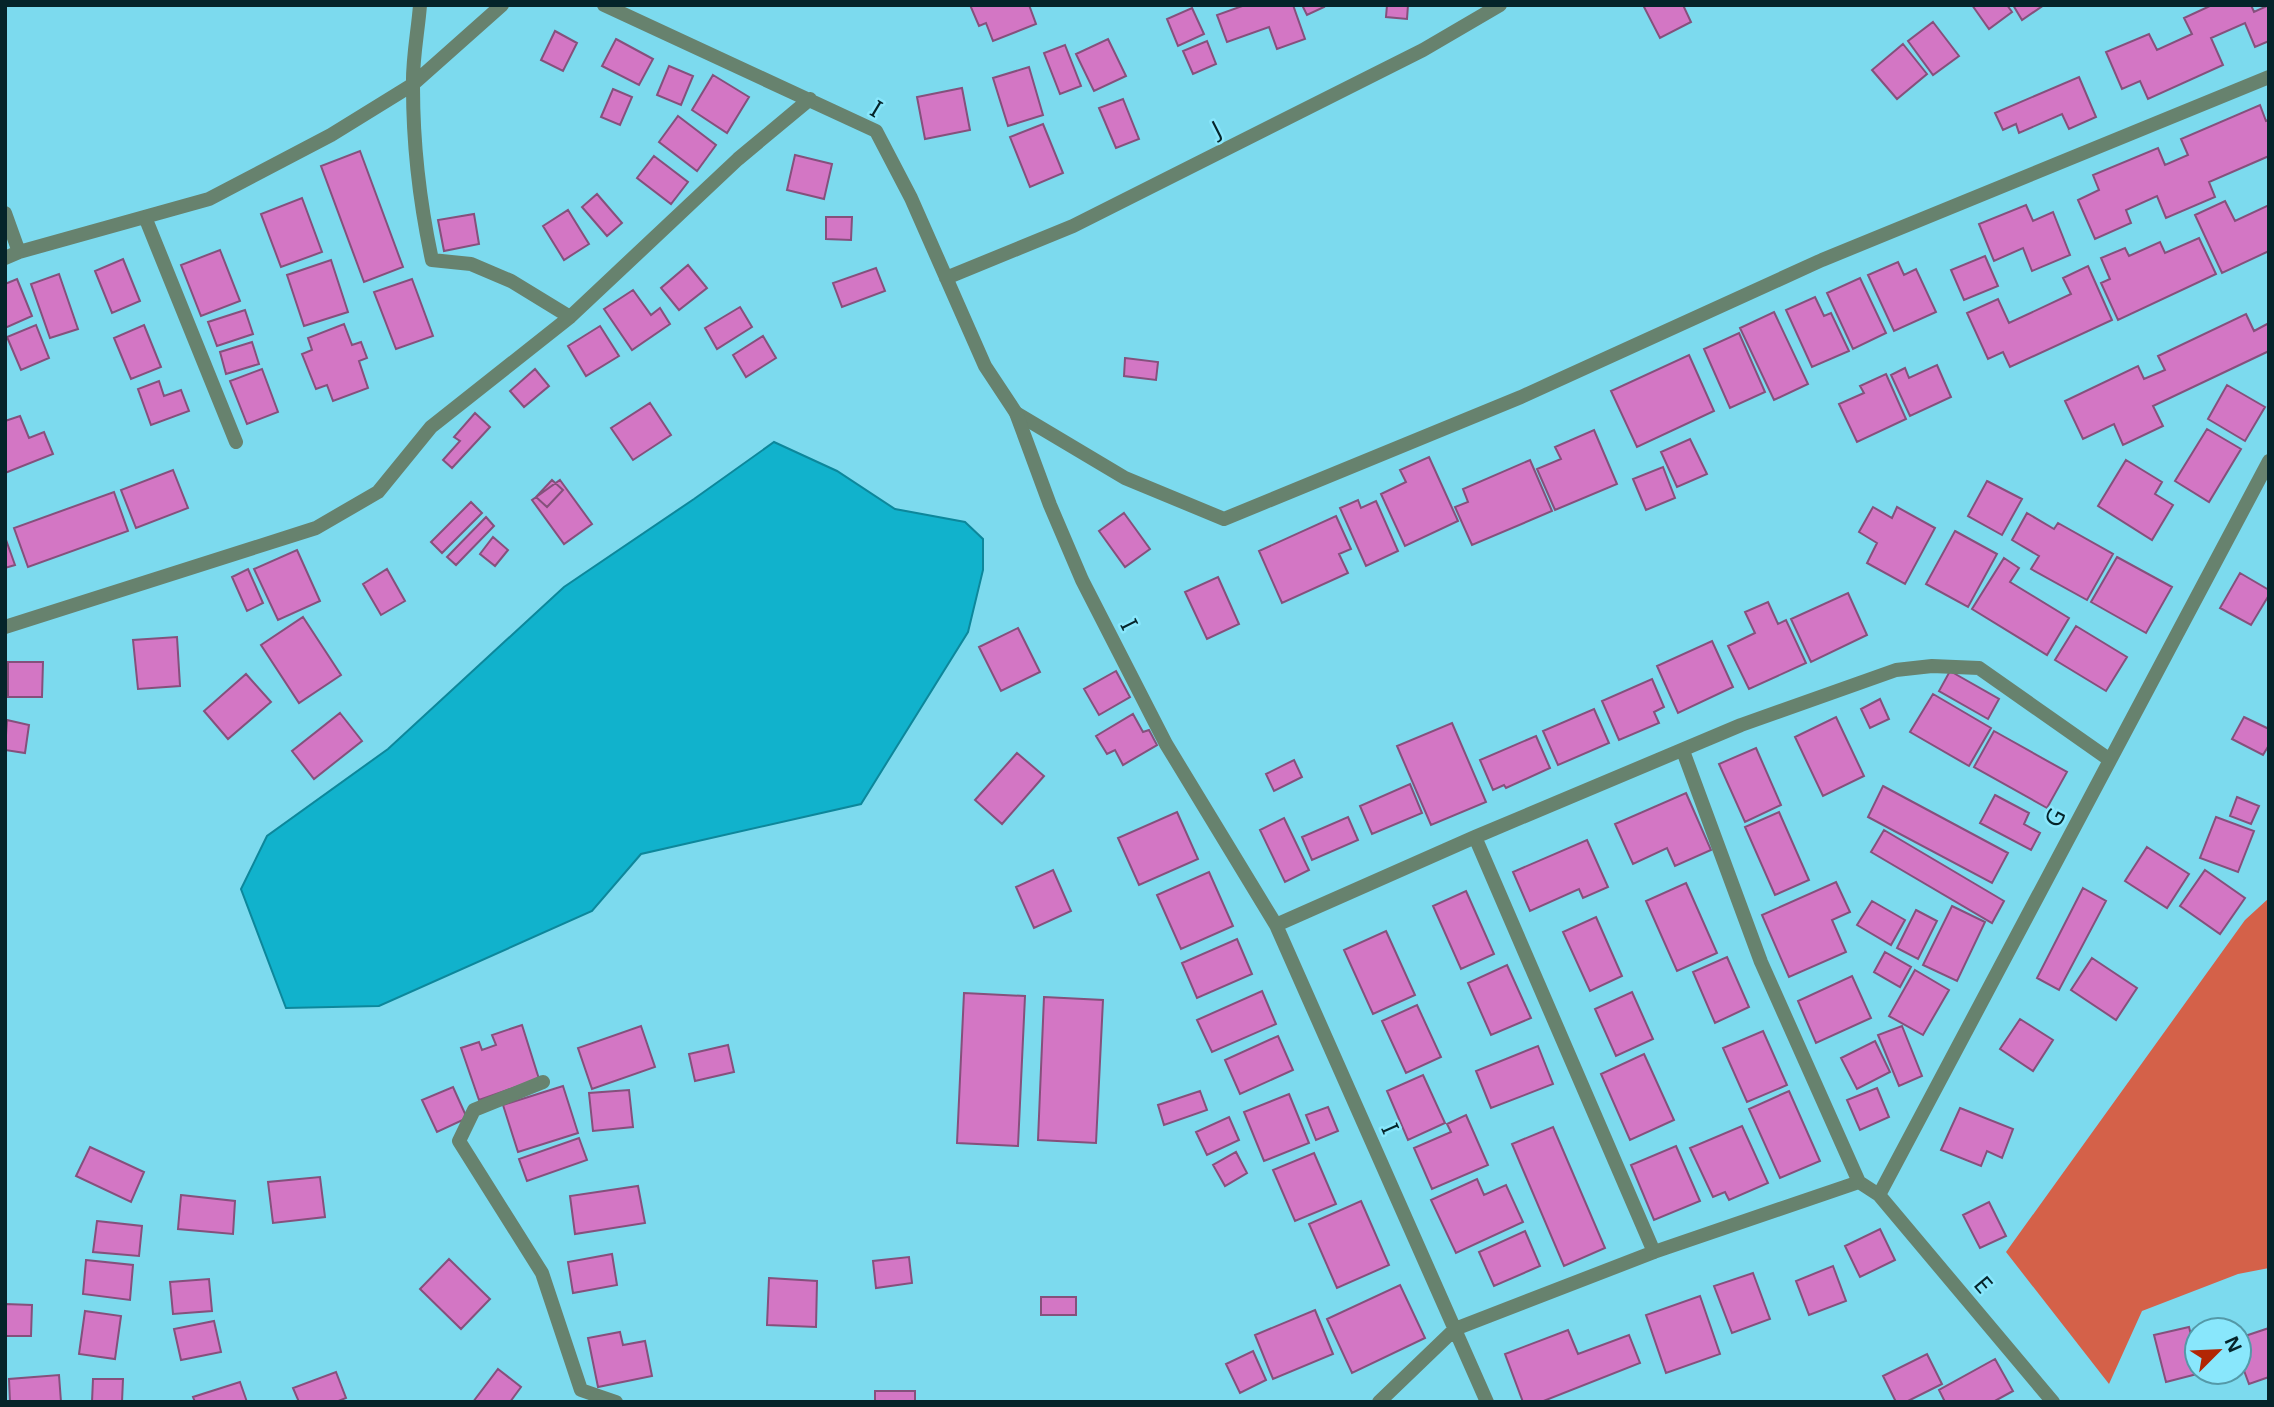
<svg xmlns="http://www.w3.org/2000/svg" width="2274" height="1407" viewBox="0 0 2274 1407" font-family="'Noto Sans',sans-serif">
	<rect width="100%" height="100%" fill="#7cdaee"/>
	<path fill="#d46149" d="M2269,898V1268L2238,1274L2142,1311L2109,1384L2006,1252L2245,920Z"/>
	<path fill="#11b2cc" stroke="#0d879b" stroke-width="2" d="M774,442L837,471L895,509L965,522L983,539V570L968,632L861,804L641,854L592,911L379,1006L286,1008L241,889L267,836L388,749L564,587L694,499Z"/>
	<path fill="#d376c4" stroke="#85507c" stroke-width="2" d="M970,5H1029L1036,24L993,41L986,23L979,26Z
		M1245,5H1293L1305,39L1277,49L1269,27L1227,42L1217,15Z
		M1302,5H1323L1324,7L1307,15Z
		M1387,5H1408L1407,19L1386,17Z
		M1643,5H1683L1691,22L1660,38Z
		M1972,5H2007L2012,12L1989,29Z
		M2013,5H2044L2022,20Z
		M2212,5H2251L2254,12L2269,5V41L2255,47L2245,23L2211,38L2223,65L2148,99L2140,81L2122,89L2106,52L2149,34L2157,50L2192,34L2184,18Z
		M1192,8L1204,34L1178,46L1167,19Z
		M1933,22L1959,56L1933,75L1908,41Z
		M555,31L577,43L563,71L541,60Z
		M616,39L653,59L639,85L602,66Z
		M1108,39L1126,76L1094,91L1076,54Z
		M1207,41L1216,64L1193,74L1183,51Z
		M1903,44L1927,74L1897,99L1872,70Z
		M1065,45L1081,86L1060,94L1044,53Z
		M669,66L693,76L681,105L657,95Z
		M1029,67L1043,115L1008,126L993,78Z
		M713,75L749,97L727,133L692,110Z
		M2079,77L2096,117L2069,129L2062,114L2019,133L2016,124L2003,130L1995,113Z
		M962,88L970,130L925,139L917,97Z
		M613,89L632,97L620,125L601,117Z
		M1123,99L1139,139L1116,148L1099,108Z
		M2260,105L2266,121L2269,120V156L2209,182L2215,197L2166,218L2157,196L2126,210L2131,223L2095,239L2078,200L2099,190L2093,175L2158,148L2165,165L2188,155L2181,139Z
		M678,116L716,145L697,171L659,142Z
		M1043,124L1063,173L1030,187L1010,137Z
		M360,151L403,267L364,282L321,166Z
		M795,155L832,164L824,199L787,190Z
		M654,156L688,182L671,204L637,178Z
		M597,194L622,223L607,236L582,207Z
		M302,198L322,252L281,267L261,214Z
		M2225,201L2235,221L2269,205V251L2222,273L2195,215Z
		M2026,205L2033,221L2053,212L2070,255L2032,271L2023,248L1994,261L1979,224Z
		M568,210L589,244L564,260L543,226Z
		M474,214L479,244L444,251L438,220Z
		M826,217H852L851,240L826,239Z
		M2199,238L2216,274L2118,320L2101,283L2110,279L2101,258L2125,248L2129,256L2160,242L2165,253Z
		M220,250L240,301L201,316L181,265Z
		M1985,256L1998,286L1964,300L1951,270Z
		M123,259L140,301L112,313L95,271Z
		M331,260L348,312L304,326L287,275Z
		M1898,262L1904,275L1916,269L1936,312L1894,331L1868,275Z
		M688,265L707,288L679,310L661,288Z
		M2088,266L2112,320L2010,367L2003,352L1988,359L1967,313L1998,299L2009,323L2071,294L2063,278Z
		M876,268L885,291L842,307L833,283Z
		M59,274L78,329L50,338L31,284Z
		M1860,278L1886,333L1853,349L1827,293Z
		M17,279L32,316L5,328V284Z
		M412,279L433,336L396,349L374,292Z
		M633,290L651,315L660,308L670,324L632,350L604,309Z
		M1815,297L1824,316L1831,313L1849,351L1812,367L1786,310Z
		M740,307L752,327L717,349L705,328Z
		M245,310L253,334L217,346L208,322Z
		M1774,312L1808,384L1774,400L1740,328Z
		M2246,314L2254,331L2269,323V351L2153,406L2163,426L2123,445L2114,424L2083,439L2065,401L2138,366L2144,379L2165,370L2158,356Z
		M344,324L352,345L361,342L367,358L359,361L368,388L333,401L327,385L316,389L302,354L312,350L308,338Z
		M36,325L49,358L21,370L7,337Z
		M144,325L161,367L131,379L114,338Z
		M600,326L619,356L586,376L568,346Z
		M1739,333L1765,392L1730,408L1704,349Z
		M763,336L776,358L746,377L733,355Z
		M252,342L259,364L226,374L220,352Z
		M1689,355L1714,411L1637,447L1611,391Z
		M1125,358L1158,362L1156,380L1124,376Z
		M1937,365L1951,397L1910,416L1891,375L1905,368L1909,378Z
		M262,369L278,412L247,424L230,381Z
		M535,369L549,386L524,407L510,391Z
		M1886,374L1906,419L1857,442L1839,404L1864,393L1860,386Z
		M159,381L164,396L181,390L189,411L151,425L138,389Z
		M2227,385L2265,407L2245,441L2208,419Z
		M650,403L671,435L633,460L611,428Z
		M475,413L490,427L452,468L443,460L460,441L454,437Z
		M20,416L29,438L44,432L53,454L5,473V421Z
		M2207,429L2241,449L2209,502L2175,481Z
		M1594,430L1617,484L1555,510L1537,469L1561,459L1555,447Z
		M1690,439L1707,474L1677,487L1661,452Z
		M1429,457L1458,521L1405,546L1381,494L1406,482L1400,470Z
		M1530,460L1552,511L1472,545L1455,507L1468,502L1463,489Z
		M2126,460L2162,482L2155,494L2173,505L2152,540L2098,506Z
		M1663,467L1675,498L1646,510L1633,479Z
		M173,470L188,508L136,528L121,490Z
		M552,480L563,490L547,507L536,497Z
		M560,480L592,524L564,544L532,500Z
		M1987,481L2022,499L2002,535L1968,516Z
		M114,492L128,531L28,567L14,528Z
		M1358,500L1361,508L1376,501L1398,551L1366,566L1340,508Z
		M471,502L482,513L442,553L431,542Z
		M1873,507L1892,518L1897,507L1935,528L1905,584L1867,563L1877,543L1859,532Z
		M1124,513L1150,549L1125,567L1099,531Z
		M2027,513L2054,529L2058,523L2113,554L2087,600L2031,569L2039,556L2012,540Z
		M1336,516L1351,549L1339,554L1348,573L1282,603L1259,551Z
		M486,517L494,526L456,565L447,557Z
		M1955,531L1997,554L1968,607L1926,584Z
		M5,537L15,565L5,568Z
		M493,537L508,550L495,566L480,554Z
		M297,550L320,601L278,620L254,569Z
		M2117,557L2172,587L2146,633L2091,602Z
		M2004,558L2019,568L2010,582L2069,618L2047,655L1972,609Z
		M248,569L263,603L247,611L232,577Z
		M387,569L405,601L381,615L363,584Z
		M2240,573L2269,590V595L2251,625L2220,608Z
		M1218,577L1239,624L1207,639L1185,592Z
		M1848,593L1867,635L1811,662L1791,619Z
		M1768,602L1778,624L1786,620L1806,663L1749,689L1728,646L1755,633L1745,612Z
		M303,617L341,675L299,703L261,645Z
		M2076,626L2127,657L2106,691L2055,660Z
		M1018,628L1040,672L1001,691L979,647Z
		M177,637L180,686L138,689L133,640Z
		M1712,641L1733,687L1678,713L1657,666Z
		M8,662H43L42,697H8Z
		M1116,671L1130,697L1099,715L1084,689Z
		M1950,671L1999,699L1988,719L1939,691Z
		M246,674L271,702L228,739L204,711Z
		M1652,679L1664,707L1654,712L1659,723L1619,740L1602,701Z
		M1933,694L1991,728L1969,766L1910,732Z
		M1880,699L1889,719L1870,728L1861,709Z
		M1594,709L1609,743L1558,765L1543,731Z
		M340,713L362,741L314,779L292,751Z
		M1133,714L1143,732L1149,730L1157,745L1123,765L1115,750L1107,754L1096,736Z
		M1836,717L1864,776L1823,796L1795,737Z
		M2244,717L2269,729V745L2263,755L2232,739Z
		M7,720L29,725L25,753L5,750Z
		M1452,723L1486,802L1431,825L1397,746Z
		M1994,731L2067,772L2047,808L1974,767Z
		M1536,736L1550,768L1506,788L1504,785L1493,790L1480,760Z
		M1756,748L1781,805L1745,822L1719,764Z
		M1017,753L1044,776L1002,824L975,800Z
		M1294,760L1302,777L1274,791L1266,774Z
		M1410,784L1422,813L1372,834L1360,806Z
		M1883,786L2008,853L1992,883L1868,817Z
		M1686,793L1711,850L1675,866L1667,848L1633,864L1615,824Z
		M1995,795L2029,813L2024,824L2040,833L2031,850L1980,823Z
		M2237,797L2259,806L2251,824L2230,816Z
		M1177,812L1198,859L1139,885L1118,838Z
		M1779,812L1809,880L1775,895L1745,827Z
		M1348,817L1358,840L1312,860L1302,837Z
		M2216,817L2254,831L2238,872L2200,858Z
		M1284,818L1309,870L1285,882L1260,830Z
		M1884,830L2004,901L1992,923L1871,852Z
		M1587,840L1608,887L1583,898L1579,889L1530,911L1513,872Z
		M2147,847L2189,874L2167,908L2125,881Z
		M1053,870L1071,911L1034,928L1016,887Z
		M2205,870L2245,898L2220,934L2180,906Z
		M1209,872L1233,926L1181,949L1157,895Z
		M1836,882L1850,912L1832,920L1846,952L1789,977L1762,915Z
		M1686,883L1717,953L1677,971L1646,901Z
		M2083,888L2106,901L2059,990L2037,978Z
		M1466,891L1494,954L1461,969L1433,906Z
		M1872,901L1905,920L1891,945L1857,925Z
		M1952,906L1985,922L1957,981L1923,965Z
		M1916,910L1937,921L1918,959L1897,948Z
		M1596,917L1622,976L1590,991L1563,932Z
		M1386,931L1415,995L1373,1014L1344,950Z
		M1237,939L1252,974L1197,998L1182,963Z
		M1885,952L1911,967L1900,987L1874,972Z
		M1727,957L1749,1007L1715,1023L1693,972Z
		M2092,958L2137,988L2116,1020L2071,990Z
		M1507,965L1531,1018L1491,1035L1468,983Z
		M1915,970L1949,990L1923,1035L1889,1016Z
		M1852,976L1871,1018L1816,1043L1798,1001Z
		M1262,991L1276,1024L1212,1052L1197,1020Z
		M1632,992L1653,1039L1616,1056L1595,1009Z
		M964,993L1025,996L1018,1146L957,1143Z
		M1044,997L1103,1000L1096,1143L1038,1140Z
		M1417,1005L1441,1057L1406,1073L1382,1021Z
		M2020,1019L2053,1040L2033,1071L2000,1049Z
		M522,1025L539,1079L479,1100L461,1048L479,1042L482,1050L496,1045L492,1035Z
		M641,1026L655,1067L592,1089L578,1048Z
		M1902,1026L1922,1076L1899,1086L1878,1035Z
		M1763,1031L1787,1085L1747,1102L1723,1048Z
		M1278,1036L1293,1070L1240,1094L1225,1060Z
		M1875,1041L1890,1072L1857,1089L1841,1058Z
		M728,1045L734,1072L695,1081L689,1054Z
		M1538,1046L1553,1084L1491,1108L1476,1071Z
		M1644,1054L1674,1120L1630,1140L1601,1074Z
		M1423,1075L1445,1123L1408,1140L1387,1091Z
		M563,1086L578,1133L518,1152L503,1105Z
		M453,1087L467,1118L437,1132L422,1100Z
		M1877,1088L1889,1117L1860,1130L1847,1100Z
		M629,1090L633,1127L593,1131L589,1093Z
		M1200,1091L1207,1110L1164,1125L1158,1105Z
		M1789,1091L1820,1161L1780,1178L1749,1109Z
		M1289,1094L1309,1143L1264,1161L1244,1112Z
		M1328,1107L1338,1131L1316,1140L1306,1115Z
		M1960,1108L2013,1129L2002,1158L1987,1151L1981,1166L1941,1150Z
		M1466,1115L1488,1165L1432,1189L1414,1148L1451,1132L1447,1124Z
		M1229,1117L1239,1140L1207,1155L1196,1132Z
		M1742,1126L1768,1183L1729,1200L1725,1192L1713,1197L1690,1148Z
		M1553,1127L1605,1248L1564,1266L1512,1144Z
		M579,1138L587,1160L527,1181L519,1159Z
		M1676,1146L1700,1201L1654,1220L1631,1165Z
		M90,1147L144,1172L131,1202L76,1176Z
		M1236,1152L1247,1173L1225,1186L1213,1165Z
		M1314,1153L1336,1204L1295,1221L1273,1170Z
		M320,1177L325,1217L273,1223L268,1182Z
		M1477,1179L1484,1195L1506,1185L1523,1222L1456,1253L1431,1200Z
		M638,1186L645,1223L575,1234L570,1196Z
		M181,1195L235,1201L233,1234L178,1229Z
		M1361,1201L1389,1265L1337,1288L1309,1224Z
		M1989,1202L2006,1236L1980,1248L1963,1215Z
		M97,1221L142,1226L139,1256L93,1252Z
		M1880,1229L1895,1260L1860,1277L1845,1246Z
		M1525,1231L1540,1266L1494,1286L1479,1252Z
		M612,1254L617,1285L573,1293L568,1262Z
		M909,1257L912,1283L876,1288L873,1261Z
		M449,1259L490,1299L461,1329L420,1289Z
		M86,1260L133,1265L130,1300L83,1294Z
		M1833,1266L1846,1301L1809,1315L1796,1281Z
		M1753,1273L1770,1319L1732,1333L1714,1286Z
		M769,1278L817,1281L816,1327L767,1325Z
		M209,1279L212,1311L173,1314L170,1282Z
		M1400,1285L1425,1338L1352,1373L1327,1319Z
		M1700,1296L1720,1354L1666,1373L1646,1315Z
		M1041,1297H1076V1315H1041Z
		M5,1304L32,1305L31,1336H5Z
		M1315,1310L1333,1354L1273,1379L1255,1335Z
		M85,1311L121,1316L115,1359L79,1354Z
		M214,1321L221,1352L181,1360L174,1329Z
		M2189,1327L2197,1359V1372L2201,1373L2166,1382L2154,1335Z
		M2269,1328V1377L2249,1384L2239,1357V1338Z
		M1568,1330L1578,1354L1629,1335L1640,1363L1541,1402H1523L1505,1354Z
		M620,1332L623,1345L645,1341L652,1376L598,1387L588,1338Z
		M1253,1351L1266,1380L1240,1393L1226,1364Z
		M1927,1354L1942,1384L1906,1402H1896L1883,1376Z
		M1995,1359L2013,1391L1993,1402H1945L1939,1390Z
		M498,1369L521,1387L510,1402H473Z
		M336,1372L346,1398L336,1402H299L293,1388Z
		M59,1375L61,1402H10L9,1379Z
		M93,1379H123L122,1402H92Z
		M240,1382L247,1402H195L193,1397Z
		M875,1391H915V1402H875Z"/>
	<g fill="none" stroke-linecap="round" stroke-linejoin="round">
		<path stroke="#67826e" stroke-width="14" d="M1016,413L1125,478L1224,519L1521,397L1822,260L2269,77
			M543,1082L474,1110L459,1141L542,1273L581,1390L616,1402"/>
		<path stroke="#67826e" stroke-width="14" d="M420,5C418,32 412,60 413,87C413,144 420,204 432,260L471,264L511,281L570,317
			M604,5L876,131L911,198L985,366L1016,413L1050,505L1082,580L1166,744L1276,925L1487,1402
			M5,213L19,252
			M145,217L236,442
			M5,258L19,252L209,199L331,135L412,85L502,5
			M946,278L1073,226L1423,50L1500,5
			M5,627L316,528L378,492L431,427L570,317L738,159L810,99
			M1683,751L1761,962L1859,1182
			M1475,837L1654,1252
			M1276,925L1475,837L1741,725L1896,670L1932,666L1979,668L2110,760
			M1879,1195L2269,461
			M1379,1402L1455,1329L1654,1252L1859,1182L1879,1195L2053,1402"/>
	</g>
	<g text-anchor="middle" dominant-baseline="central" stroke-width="5" stroke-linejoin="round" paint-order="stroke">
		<g font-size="24" fill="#05242a" stroke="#89e7fc">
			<text transform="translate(877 108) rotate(31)">I</text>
			<text transform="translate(1216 128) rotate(-27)">J</text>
			<text transform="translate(1130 624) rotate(63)">I</text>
			<text transform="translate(2054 817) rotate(-62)">G</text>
			<text transform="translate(1391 1128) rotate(66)">I</text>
			<text transform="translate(1984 1284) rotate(50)">E</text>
		</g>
	</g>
	<rect width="2274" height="1407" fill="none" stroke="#05242a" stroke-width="14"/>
	<g transform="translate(2218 1351) rotate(66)"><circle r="33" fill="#89e7fc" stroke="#5499a8" stroke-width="2"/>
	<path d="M0-5L12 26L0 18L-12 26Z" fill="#b22604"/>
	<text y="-10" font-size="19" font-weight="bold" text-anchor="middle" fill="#05242a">N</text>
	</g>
</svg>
